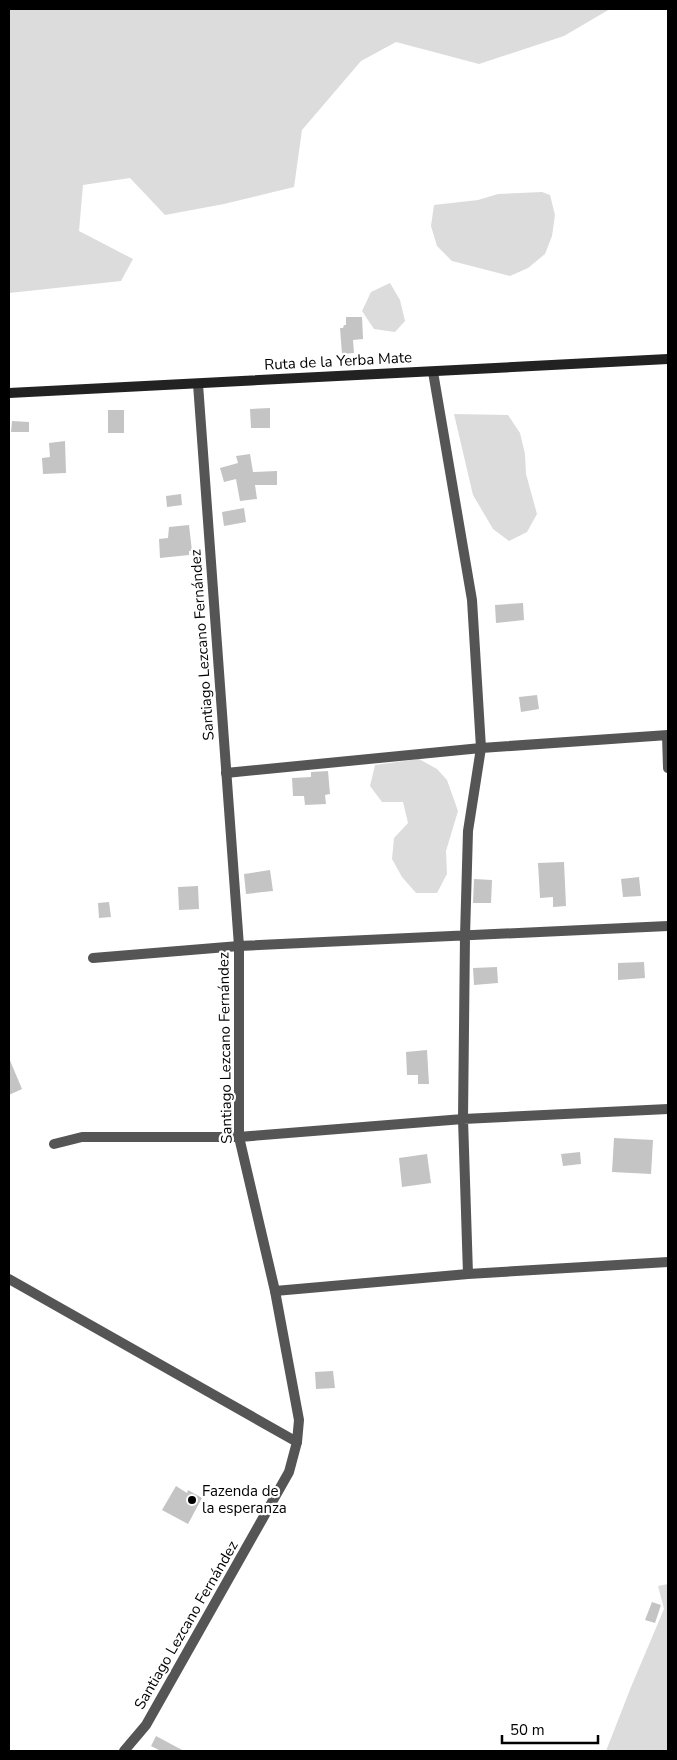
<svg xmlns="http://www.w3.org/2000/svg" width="677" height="1760" viewBox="0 0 677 1760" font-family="'Nunito Sans',sans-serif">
	<rect width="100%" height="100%" fill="#fff"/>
	<path fill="#dcdcdc" d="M9,9H610L564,36L479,64L396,42L361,61L302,130L294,187L224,204L165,215L130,178L83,185L79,231L133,259L121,281L9,293Z
		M542,192L550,195L555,215L552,236L545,254L528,268L510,276L452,261L437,246L431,226L434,205L478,200L498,194Z
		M390,283L400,300L405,321L395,332L374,329L362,311L371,292Z
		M454,414L508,415L520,433L525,454L526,474L537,514L527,532L509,541L493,529L473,495Z
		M419,759L437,769L447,780L458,811L446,851L447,874L437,893H416L402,877L392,859L394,838L408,823L403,802H382L370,786L375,765Z
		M668,1584V1751H606L631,1687L664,1609L658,1586Z"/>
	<path fill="#c4c4c4" d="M346,317H362L363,339L353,340L354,353L342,354L340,328H343L344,325H346Z
		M270,408V428H251L250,409Z
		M108,410H124V433H108Z
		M12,421L29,422V432H11Z
		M65,441L66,473L43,474L42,458L50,457L49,443Z
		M250,454L253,472L277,471V485H255L257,499L240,501L236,479L224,482L220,468L238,463L236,456Z
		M181,494L182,505L167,507L166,496Z
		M244,508L246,522L224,526L222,512Z
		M189,525L192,551H189V555L160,558L159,539L168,538L169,527Z
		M523,603L524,620L496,623L495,605Z
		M537,695L539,709L521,712L519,697Z
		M328,771L330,794L325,795L326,804L305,805L304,796H293L292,778L311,777V772Z
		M564,862L566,906L553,907V897L540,898L538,863Z
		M270,870L273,891L246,894L244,874Z
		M639,877L641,896L623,897L621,879Z
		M474,879L492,880L491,903H473Z
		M198,886L199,909L179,910L178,887Z
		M109,902L111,917L99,918L98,903Z
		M644,962L645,978L618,980V963Z
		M497,967L498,983L474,985L473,968Z
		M427,1050L429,1084H418V1075H407L406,1052Z
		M9,1058L22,1089L9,1095Z
		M614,1138L653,1140L651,1174L612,1172Z
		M580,1152L581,1164L563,1166L561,1154Z
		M427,1154L431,1183L402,1187L399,1158Z
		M333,1371L335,1388L316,1389L315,1372Z
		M176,1486L187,1493L188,1490L202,1498L188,1524L162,1510Z
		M652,1602L661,1605L655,1623L645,1620Z
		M156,1736L184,1751H161L151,1746Z"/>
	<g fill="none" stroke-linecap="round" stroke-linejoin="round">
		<path stroke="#555" stroke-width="10" d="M433,372L472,600L481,748L468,831L465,936L463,1119L468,1274
			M667,735L668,768
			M226,773L481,748L668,735
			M93,958L239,946L668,926
			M54,1144L82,1137H239L463,1119L668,1109
			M9,1279L297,1442
			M275,1291L468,1274L668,1262"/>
		<path stroke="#555" stroke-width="10" d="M124,1751L146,1725L289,1472L297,1442L299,1420L275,1291L239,1137V946L198,384"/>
		<path stroke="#222" stroke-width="10" d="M9,393L668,359"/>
	</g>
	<circle fill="#000" stroke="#fff" stroke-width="2" cx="192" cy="1500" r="5"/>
	<g text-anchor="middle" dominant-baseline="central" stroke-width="4.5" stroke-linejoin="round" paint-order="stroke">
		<g font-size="15" fill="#000" stroke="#fff">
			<text transform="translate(338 361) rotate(-3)">Ruta de la Yerba Mate</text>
			<text transform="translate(202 645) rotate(-94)">Santiago Lezcano Fernández</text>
			<text transform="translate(225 1048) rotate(-91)">Santiago Lezcano Fernández</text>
			<text transform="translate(186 1625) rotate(-60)">Santiago Lezcano Fernández</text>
		</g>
		<g font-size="15" fill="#000" stroke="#fff" text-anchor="start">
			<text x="202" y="1491">Fazenda de<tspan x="202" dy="17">la esperanza</tspan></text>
		</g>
	</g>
	<rect width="677" height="1760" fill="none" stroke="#000000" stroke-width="20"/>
	<path d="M502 1735v8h96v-8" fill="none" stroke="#000000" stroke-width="2.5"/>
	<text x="510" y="1735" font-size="15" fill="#000000" stroke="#ffffff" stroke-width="4" paint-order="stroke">50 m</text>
</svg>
